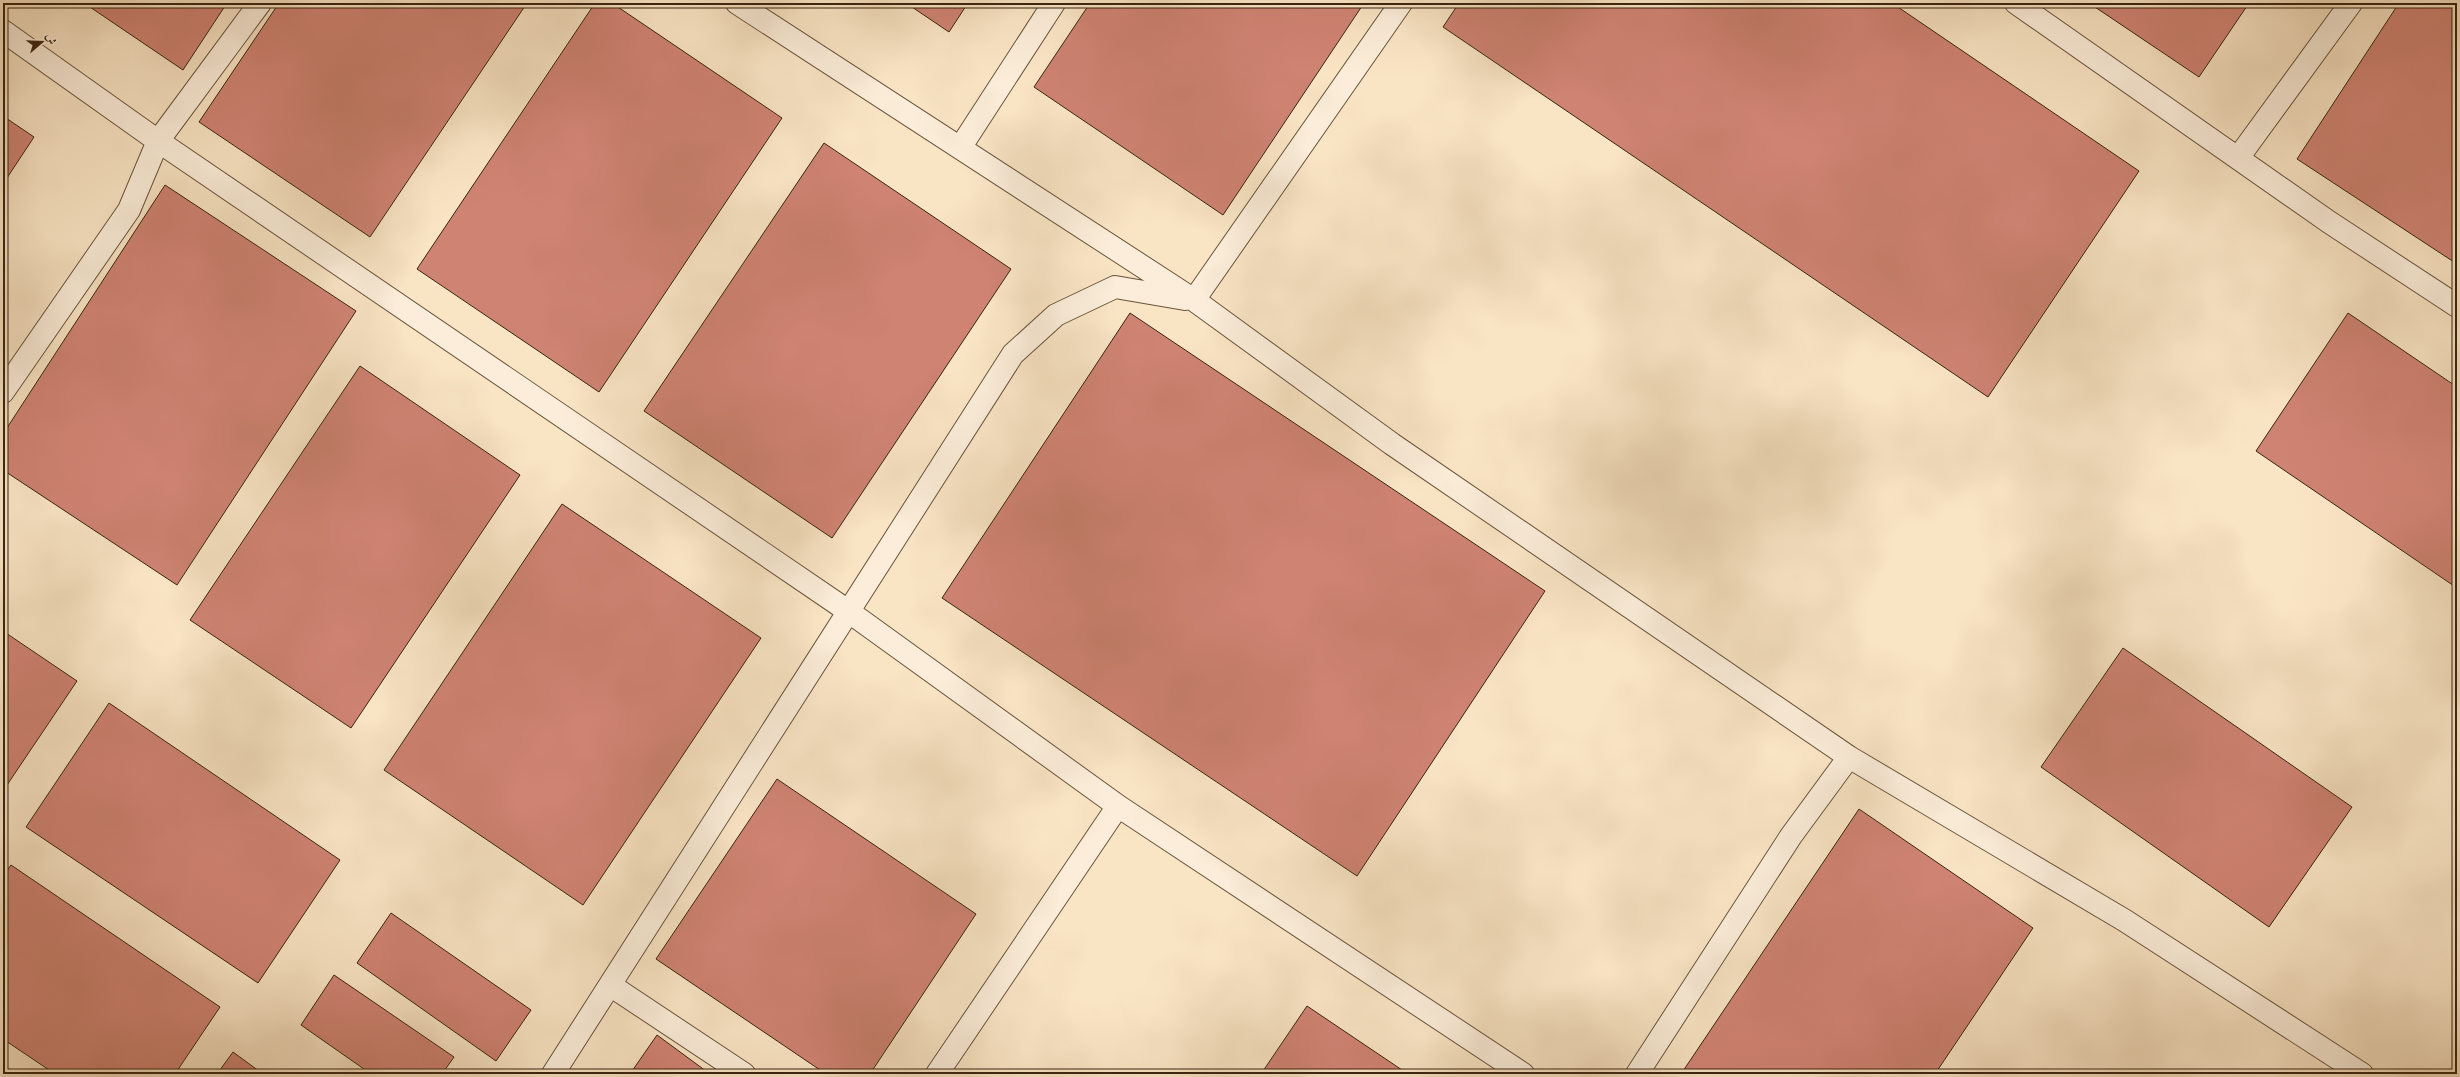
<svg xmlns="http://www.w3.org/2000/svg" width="2460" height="1077" viewBox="0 0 2460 1077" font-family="'Old Standard TT',Amiri,serif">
	<rect width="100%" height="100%" fill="#f9e4c4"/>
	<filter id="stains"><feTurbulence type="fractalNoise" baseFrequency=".005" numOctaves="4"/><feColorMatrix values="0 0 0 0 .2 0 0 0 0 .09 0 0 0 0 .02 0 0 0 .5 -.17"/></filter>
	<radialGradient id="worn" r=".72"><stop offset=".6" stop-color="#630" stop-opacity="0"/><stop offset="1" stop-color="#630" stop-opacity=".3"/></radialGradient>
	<path fill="#cf8373" stroke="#39250f" d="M84,3H227L183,70Z
		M279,3H527L370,237L199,122Z
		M595,3H612L782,118L599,392L417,269Z
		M906,3H968L949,32Z
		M1090,3H1364L1223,215L1034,87Z
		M1459,3H1892L2139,171L1988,397L1443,27Z
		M2089,3H2249L2199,77Z
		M2399,3H2457V264L2297,159Z
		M3,116L34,137L3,184Z
		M824,143L1011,269L832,538L644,411Z
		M165,185L356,311L177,585L3,470V434Z
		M1130,313L1545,591L1357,876L942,598Z
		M2348,313L2457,387V588L2256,451Z
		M360,366L520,475L351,728L190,620Z
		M562,504L761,638L583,905L384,770Z
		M3,631L77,681L3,791Z
		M2123,648L2352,807L2269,927L2041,767Z
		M109,703L340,860L258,983L26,827Z
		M777,779L976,914L870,1074H826L656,959Z
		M1859,809L2033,928L1935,1074H1681Z
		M11,865L220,1007L175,1074H55L3,1039V876Z
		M391,913L531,1010L496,1061L357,963Z
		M334,975L454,1057L442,1074H371L301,1025Z
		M1307,1006L1408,1074H1261Z
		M657,1035L710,1074H630Z
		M233,1052L263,1074H217Z"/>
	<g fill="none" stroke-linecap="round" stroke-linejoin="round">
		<defs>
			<path id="minor" d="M737,3L1194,300L1392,444L1849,757L2124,920L2362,1074
				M2016,3L2329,222L2457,306
				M3,31L158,141L848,611L1118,806L1523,1074
				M960,148L1054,3
				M2238,158L2351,3
				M1194,300L1401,3
				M3,392L129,210L158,141L260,3
				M610,985L744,1074
				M553,1074L1013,354L1056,315L1115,287L1185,299
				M937,1074L1118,806
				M1637,1074L1791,836L1849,757"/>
		</defs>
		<use href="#minor" stroke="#69553c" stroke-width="24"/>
		<use href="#minor" stroke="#fbedd9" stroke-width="22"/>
	</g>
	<rect width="2460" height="1077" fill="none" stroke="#f9e4c4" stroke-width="16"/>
	<rect x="4" y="4" width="2452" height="1069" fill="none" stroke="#39250f" stroke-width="2"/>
	<rect x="8" y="8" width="2444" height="1061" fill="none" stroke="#39250f"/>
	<g transform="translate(42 42) rotate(71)" stroke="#fbedd9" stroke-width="3" paint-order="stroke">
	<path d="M0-3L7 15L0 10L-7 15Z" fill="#39250f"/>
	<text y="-6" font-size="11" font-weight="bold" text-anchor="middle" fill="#39250f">ش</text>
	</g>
	<rect width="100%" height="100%" filter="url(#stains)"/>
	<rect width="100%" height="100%" fill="url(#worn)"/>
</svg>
